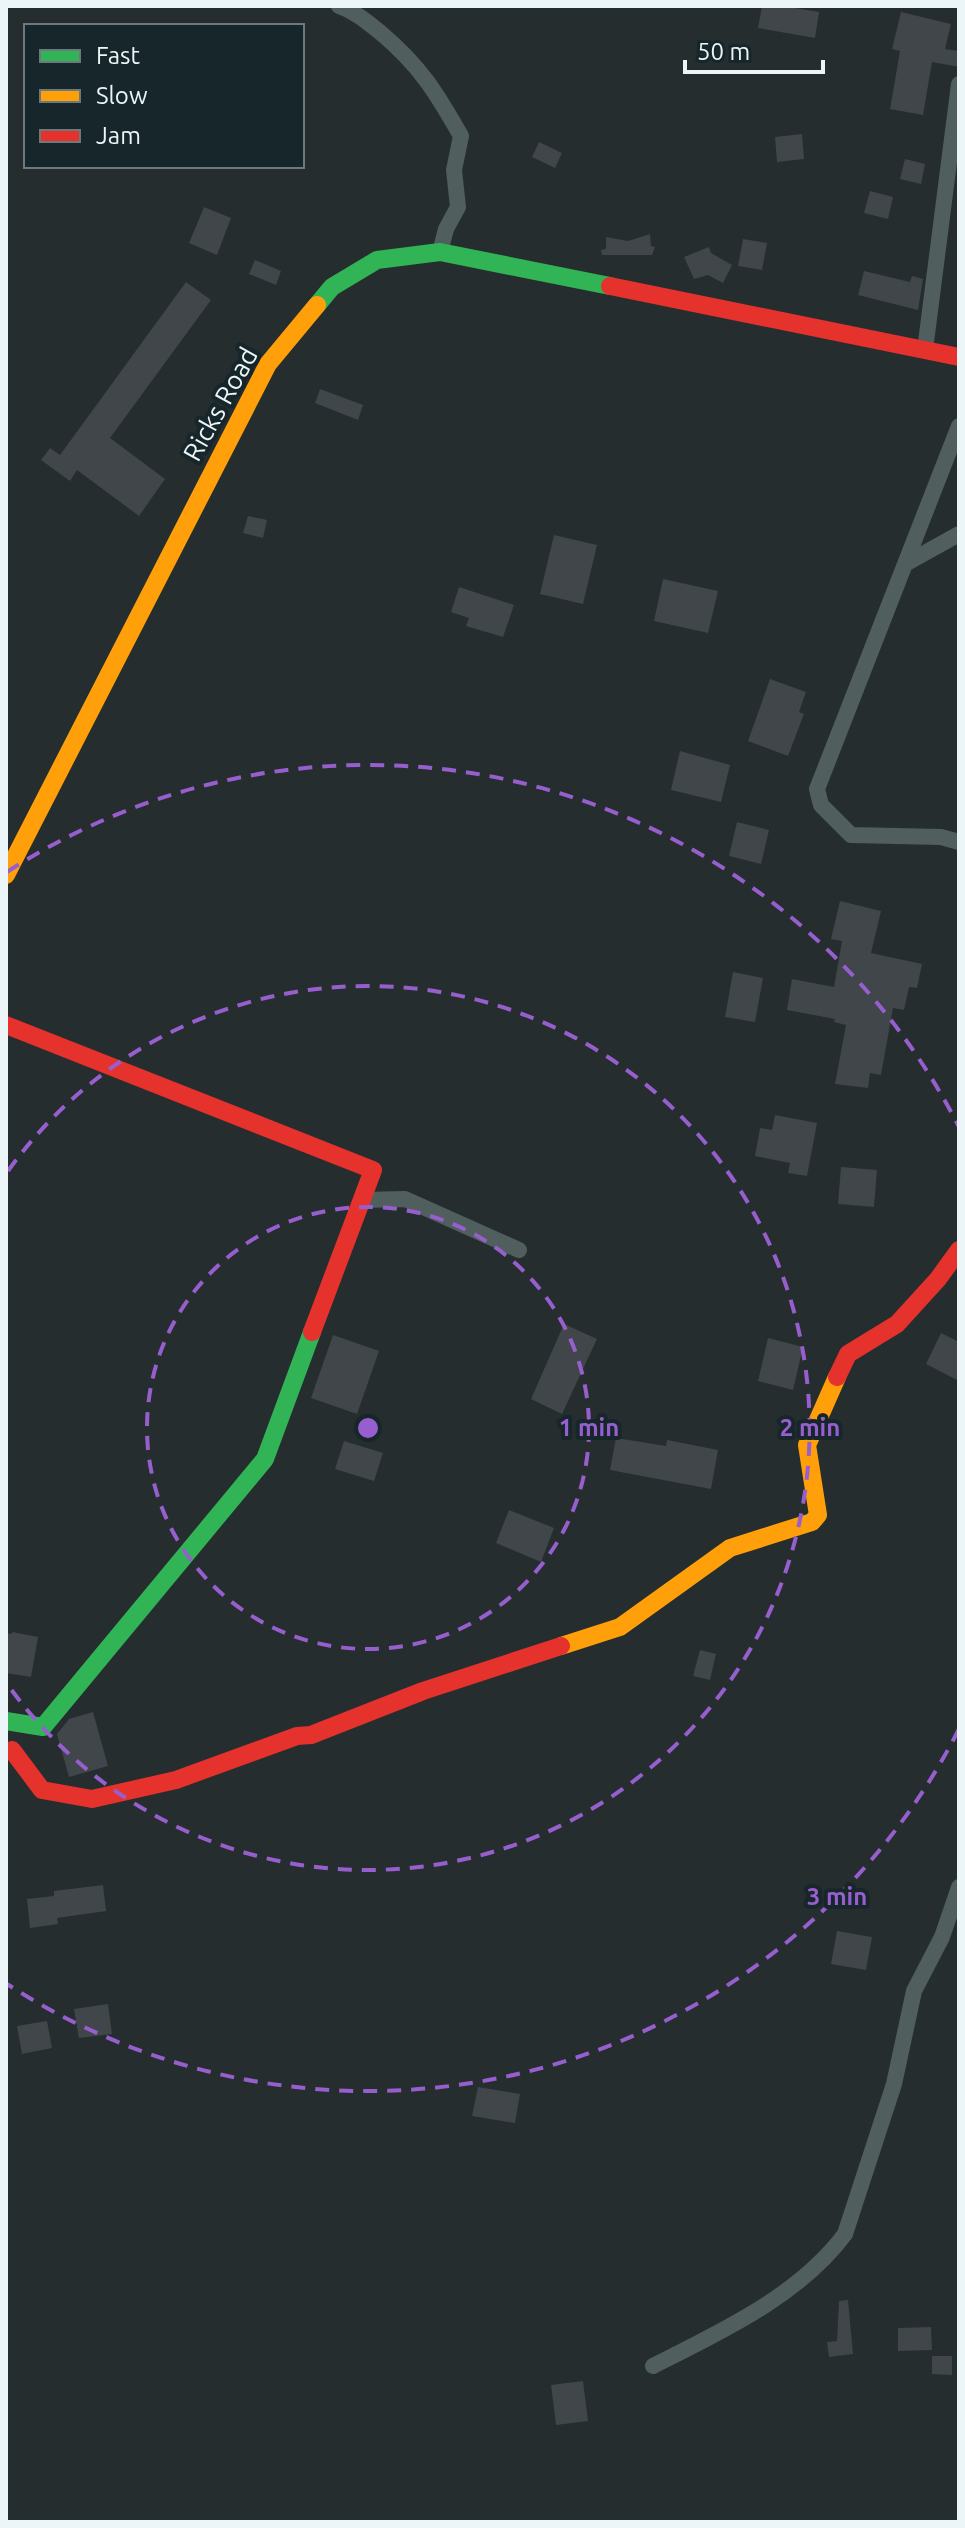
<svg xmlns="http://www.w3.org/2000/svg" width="965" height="2528" viewBox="0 0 965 2528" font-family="Ubuntu,sans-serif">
	<rect width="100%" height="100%" fill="#252d2f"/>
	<path fill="#404649" d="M762,6H783L819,12L815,38L758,28Z
		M901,12L951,24L945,49L959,51V67L932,62L923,115L890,109L900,51L892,49Z
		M802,134L804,159L777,162L775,137Z
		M539,142L562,153L555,168L532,157Z
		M905,159L925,164L921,184L900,179Z
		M870,191L893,197L888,219L864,213Z
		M204,207L231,218L217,255L189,243Z
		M650,234L651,246L655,247L652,255H602L601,250L606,249V237L628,241Z
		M743,239L767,243L762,270L738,266Z
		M709,247L711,253L732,265L723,283L708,275L694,279L684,257Z
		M255,260L281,271L276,285L249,274Z
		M864,271L910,282L912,276L923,279L918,310L858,295Z
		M186,282L211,300L110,438L165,479L139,516L77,470L70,481L41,460L50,448L60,455Z
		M320,389L363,405L358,420L315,403Z
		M248,516L267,520L263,538L243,533Z
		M554,535L597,545L583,604L540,594Z
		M663,579L718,591L708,633L654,621Z
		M459,587L514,605L503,637L466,626L469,618L451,612Z
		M770,679L806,692L799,712L804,714L788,756L748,741Z
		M680,751L730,765L721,802L671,790Z
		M737,822L769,830L761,864L729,856Z
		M840,901L881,911L871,953L922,964L917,988L909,987L904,1010L893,1008L881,1075L870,1073L868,1088L835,1084L846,1025L834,1022L835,1019L787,1010L792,979L834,987L842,941L831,939Z
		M733,972L763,978L755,1022L725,1017Z
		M775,1115L817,1123L807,1176L788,1173L790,1163L755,1156L760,1128L772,1130Z
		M841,1167L877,1170L874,1207L838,1204Z
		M564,1324L597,1339L562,1414L531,1399Z
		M941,1333L959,1342V1381L926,1364Z
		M333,1335L379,1351L357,1414L311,1398Z
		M768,1338L803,1347L793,1390L758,1381Z
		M616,1438L666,1446L667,1440L718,1450L711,1489L610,1470Z
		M344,1441L383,1453L374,1481L335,1469Z
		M509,1510L554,1528L541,1562L496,1543Z
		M12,1632L38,1637L31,1677L6,1673V1633L12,1634Z
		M700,1650L716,1654L710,1680L693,1676Z
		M93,1712L108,1766L69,1777L57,1734L69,1719Z
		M103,1885L106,1911L57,1918L58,1924L30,1928L27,1899L54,1896V1891Z
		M837,1931L872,1937L866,1970L831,1964Z
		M108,2004L112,2034L79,2038L74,2009Z
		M47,2021L52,2048L22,2054L17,2026Z
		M478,2087L520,2094L515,2123L472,2116Z
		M848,2300L853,2354L829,2357L827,2342L837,2341L839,2301Z
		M931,2327L932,2350L898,2351V2328Z
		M932,2356H952V2375L932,2374Z
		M583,2381L588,2421L556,2425L551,2385Z"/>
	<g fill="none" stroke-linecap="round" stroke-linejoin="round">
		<path stroke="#505e5e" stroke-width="16" d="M339,6C356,12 367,22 381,33C420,66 436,92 461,136L454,170L458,207L446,229L440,252
			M925,350L959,84
			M959,426L817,789L821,805L851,835L941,837L959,842
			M905,564L959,534
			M362,1200L405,1199L519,1250
			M653,2366C720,2332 799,2296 845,2234L894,2084L914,1991L942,1937L959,1887"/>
		<path stroke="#30b455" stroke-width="18" d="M317,305L332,287L377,260L440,252L610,286
			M6,1721L43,1727L265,1459L312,1332"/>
		<path stroke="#ff9f0a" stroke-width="18" d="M6,875L268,364L317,305
			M561,1646L620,1627L730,1548L812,1522L818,1515L807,1445L837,1377"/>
		<path stroke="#e5322d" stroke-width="18" d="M610,286L959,357
			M6,1025L373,1170L312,1332
			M837,1377L848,1354L897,1324L938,1279L959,1250
			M12,1750L42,1790L92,1799L176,1780L297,1736L311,1735L423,1691L561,1646"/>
	</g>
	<g fill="none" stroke="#975ece" stroke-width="4" stroke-dasharray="14 10">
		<circle cx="368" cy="1428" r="221"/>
		<path d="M8 1171A442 442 0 1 1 8 1685"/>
		<path d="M959 1729A663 663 0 0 1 7 1984M7 872A663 663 0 0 1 959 1127"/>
	</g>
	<g text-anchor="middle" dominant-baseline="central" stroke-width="8" stroke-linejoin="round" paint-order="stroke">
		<g font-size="26" fill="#ecf6f9" stroke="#17262a">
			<text transform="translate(220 404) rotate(-61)">Ricks Road</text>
		</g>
	</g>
	<circle cx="368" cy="1428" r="12" fill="#975ece" stroke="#17262a" stroke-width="4"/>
	<g font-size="24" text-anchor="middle" font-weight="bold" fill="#975ece" stroke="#17262a" stroke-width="8" stroke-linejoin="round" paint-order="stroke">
		<text x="589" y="1436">1 min</text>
		<text x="810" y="1436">2 min</text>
		<text x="837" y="1905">3 min</text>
	</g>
	<rect width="965" height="2528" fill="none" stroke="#ecf6f9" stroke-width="16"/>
	<rect x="24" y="24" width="280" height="144" fill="#17262a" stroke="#6c797d" stroke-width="2"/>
	<rect x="40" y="50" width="40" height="12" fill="#30b455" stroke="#6c797d" stroke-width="2"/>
	<text x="96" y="64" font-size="24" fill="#ecf6f9">Fast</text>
	<rect x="40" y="90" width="40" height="12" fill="#ff9f0a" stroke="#6c797d" stroke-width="2"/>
	<text x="96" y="104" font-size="24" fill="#ecf6f9">Slow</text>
	<rect x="40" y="130" width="40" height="12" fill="#e5322d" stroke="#6c797d" stroke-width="2"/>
	<text x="96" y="144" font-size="24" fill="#ecf6f9">Jam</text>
	<path d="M685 60v12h138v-12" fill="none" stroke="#ecf6f9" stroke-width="4"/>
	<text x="697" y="60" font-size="24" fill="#ecf6f9" stroke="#17262a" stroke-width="6" paint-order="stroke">50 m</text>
</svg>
